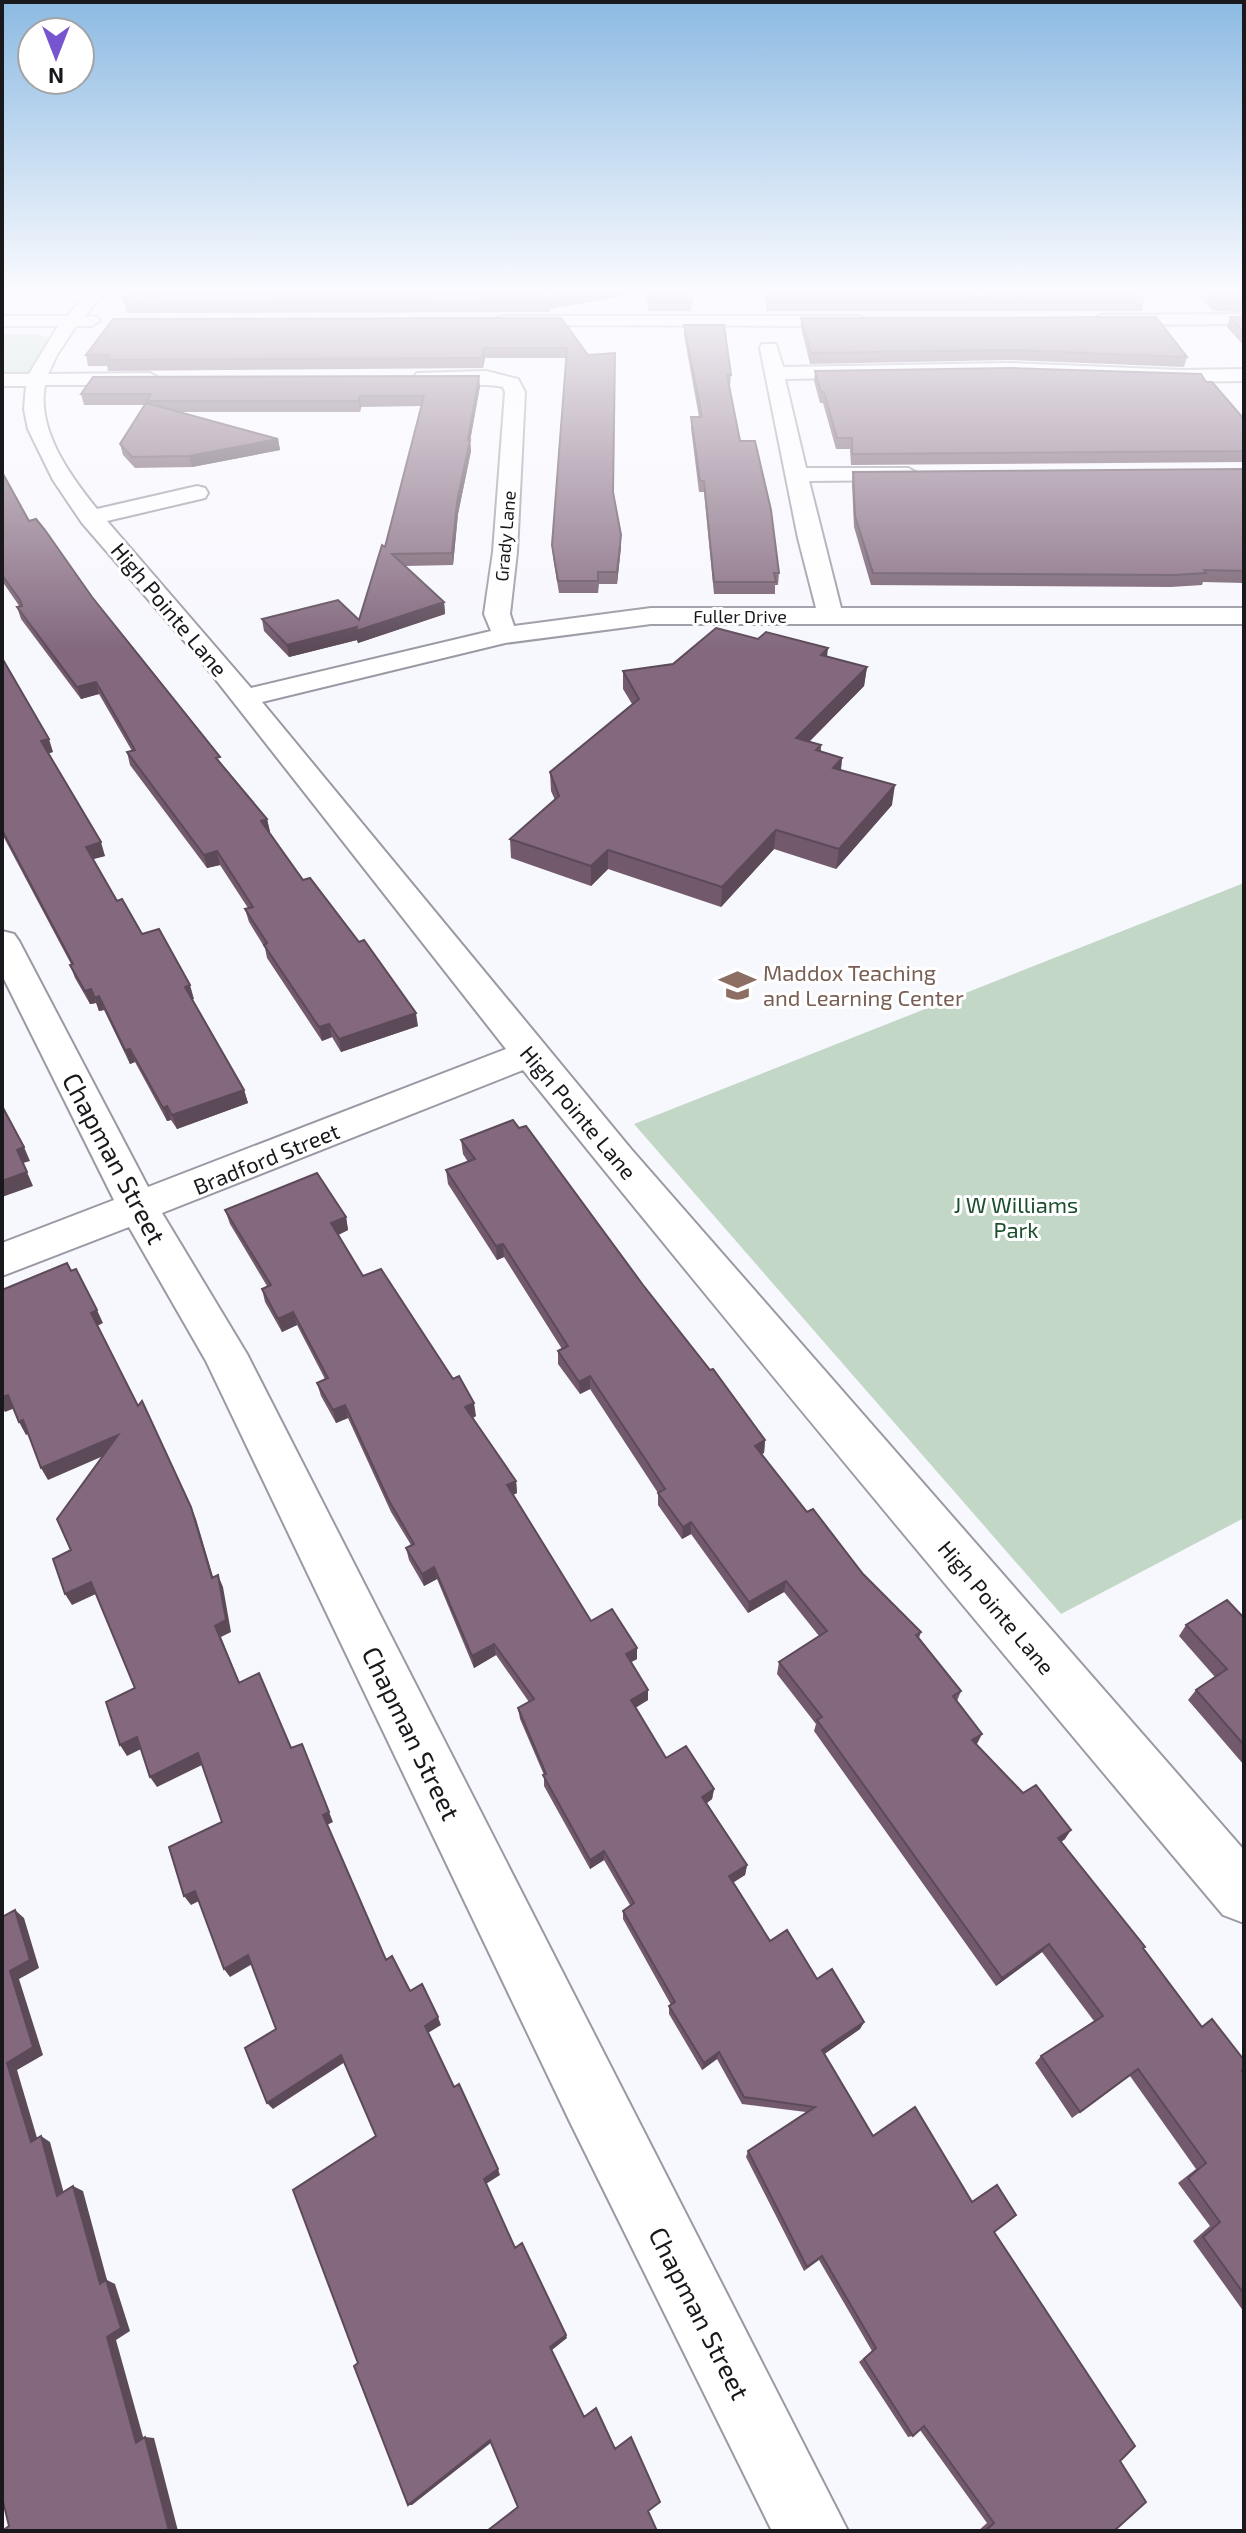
<svg xmlns="http://www.w3.org/2000/svg" width="1246" height="2533" viewBox="0 0 1246 2533" font-family="'Exo 2',sans-serif">
	<rect width="100%" height="100%" fill="#f7f7fe"/>
	<path fill="#c3d7c7" d="M2,334H37L51,338L29,372L2,376Z
		M1244,883V1518L1061,1614L634,1124Z"/>
	<g fill="none" stroke-linecap="round" stroke-linejoin="round">
		<defs>
			<path id="minor" d="M86,294H103L85,316L97,317L100,321L91,326H76L57,355L48,374L150,373L160,379L150,385H45C36,430 71,477 97,509L197,486L205,488L208,493L205,498L107,521L251,688L491,631L484,614L493,552L505,392L503,387C483,382 426,388 414,377L417,373L486,371L518,379L525,392L517,552L510,614L514,626L651,608H816L798,538L760,348L762,344H776L783,367L1010,363L1182,370L1244,369V381L1182,382L1010,375L785,379L806,468H908L919,474L908,480L809,481L841,608H1244V624H651L505,643L262,702L631,1149L1244,1850V1923L1223,1915C987,1635 753,1355 523,1070L162,1213L247,1354L848,2531H772L570,2122L206,1361L129,1227L2,1276V1243L114,1200L2,975V931L14,934L19,941L148,1187L506,1049L198,657L82,523L53,480L28,429L24,409L26,386H2V374H29L58,326H2V316H67Z
				M1244,314V324L1101,325L1092,320L1101,315Z
				M505,316H859L868,321L859,326L499,325L496,321L499,317Z"/>
		</defs>
		<use href="#minor" stroke="#9a99a4" stroke-width="4"/>
		<use href="#minor" fill="#fff" fill-rule="evenodd"/>
	</g>
	<path fill="#725a6c" d="M648,294L692,301L691,311H648Z
		M764,294H968L983,297L982,294H1138L1144,301L1142,311H767Z
		M1198,294H1244V312L1213,311Z
		M122,297L550,302V312L127,313Z
		M1244,316V346L1227,327L1230,317Z
		M561,318L613,493L621,547L617,584H599L598,593H559L553,557L552,545L566,358H485L483,368L108,371L107,366H88L86,355Z
		M801,318L1187,357L1184,367L1010,360L810,364L801,328Z
		M684,325L731,375L730,386H729L740,441L779,573L778,585H775V594H714L704,492H699L691,428V417H699L684,335Z
		M815,371L1206,382L1244,419V462L851,465L850,449H836L823,403H820L814,381Z
		M480,386L470,441L471,451L458,514L453,565L405,566L444,602L445,614L358,643L357,640L289,657L264,631L262,619L359,620L385,547L421,406L361,407L360,412H178L278,439L280,450L192,467L135,468L123,455L120,444L144,405H84L81,394Z
		M1244,469V583L1203,582L1202,585L1171,587L871,585L854,527L852,484L853,472Z
		M2,472L29,521L92,597L222,765L267,819L270,832L269,833L303,880L418,1026L341,1052L332,1037L322,1041L267,958L265,948L249,922L245,909L248,908L220,865L207,868L130,765L127,752L132,751L99,694L81,699L21,619L17,607H20L2,581Z
		M827,657L867,667L864,686L809,742L821,745V752L842,758L841,770L892,805L836,869L774,849L721,907L608,869L591,886L511,858L510,839L555,800L551,791L550,772L632,704L623,689V671Z
		M2,658L53,752L49,753L105,856L93,859L117,901L194,999H192L244,1090L248,1103L177,1129L171,1120L167,1121L135,1062L130,1064L104,1010L99,1011L96,1003L90,1004L75,978L70,965L71,964L2,834Z
		M461,1140L643,1285L765,1440L764,1453L761,1454L807,1512L863,1574L921,1632L919,1638L961,1691L957,1701L977,1745L1065,1839L1061,1842L1144,1949L1202,2027L1244,2074V2312L1193,2241L1210,2226L1178,2183L1196,2169L1130,2076L1072,2118L1035,2063L1041,2056L1094,2021L1042,1952L996,1986L814,1731L816,1724L777,1674L779,1662L819,1636L784,1592L748,1613L691,1534L682,1539L658,1505V1493L590,1389L580,1394L558,1364V1351L562,1349L504,1257L497,1260L448,1184L446,1170L468,1162L463,1154Z
		M225,1210L346,1217L348,1230L338,1235L363,1276L476,1416L473,1418L516,1481L517,1493L513,1495L591,1621L637,1659L631,1662L648,1690V1700L635,1708L666,1758L714,1789L712,1799L707,1803L747,1865L745,1875L733,1882L770,1941L817,1979L864,2022L860,2029L824,2054L873,2136L972,2202L994,2232L1120,2461L1114,2531H978L987,2523L920,2430L913,2436L908,2437L859,2362L872,2351L819,2260L804,2271L746,2157L748,2151L806,2112L742,2104L717,2059L702,2070L669,2014V2006L671,2005L623,1919V1911L630,1905L604,1860L590,1869L544,1786V1775L520,1719L518,1708L529,1702L496,1655L474,1668L437,1579L424,1586L409,1560L406,1548L411,1545L391,1512L348,1418L336,1423L321,1396L317,1383L325,1379L297,1325L282,1332L265,1302L262,1289L267,1286L230,1224Z
		M1244,1618V1765L1188,1700L1196,1690L1215,1677L1179,1636L1186,1625Z"/>
	<path fill="#5c4a58" d="M581,294H634L550,309V300Z
		M484,348L485,358L483,368L482,358Z
		M479,376L480,386L470,441L471,451L458,514L453,565L452,553L457,502Z
		M360,396L361,407L360,412L358,401Z
		M278,439L280,450L192,467L189,456Z
		M621,535V547L617,584V572Z
		M444,602L445,614L358,643L357,640L289,657L287,645Z
		M828,648L826,666L821,655Z
		M867,667L864,686L794,757L796,738Z
		M96,682L99,694L81,699L77,687Z
		M49,739L53,752L46,754L41,741Z
		M842,758L840,777L833,768Z
		M895,785L892,805L836,869L839,849Z
		M267,819L270,832L263,835L261,821Z
		M776,830L774,849L721,907L722,887Z
		M101,842L105,856L90,860L86,847Z
		M608,850V869L591,886V866Z
		M217,851L220,865L207,868L204,855Z
		M190,985L194,999L189,1000L185,987Z
		M91,989L96,1003L90,1004L85,991Z
		M99,996L104,1010L99,1011L95,998Z
		M416,1013L418,1026L341,1052L339,1039Z
		M329,1024L332,1037L322,1041L319,1027Z
		M130,1049L135,1062L130,1064L125,1050Z
		M244,1090L248,1103L177,1129L172,1115Z
		M167,1106L171,1120L167,1121L163,1108Z
		M24,1147L30,1161L23,1163L17,1150Z
		M27,1172L33,1186L2,1197V1181Z
		M346,1217L348,1230L334,1237L331,1223Z
		M503,1244L504,1257L497,1260L496,1246Z
		M97,1310L103,1323L97,1326L91,1313Z
		M293,1312L297,1325L282,1332L278,1319Z
		M590,1376V1389L580,1394L579,1382Z
		M8,1395L15,1408L5,1412L2,1407V1397Z
		M474,1403L476,1416L467,1420L465,1407Z
		M345,1405L348,1418L336,1423L333,1410Z
		M23,1420L30,1433L26,1435L19,1422Z
		M118,1435L124,1447L48,1480L41,1468Z
		M765,1440L764,1453L753,1458L755,1446Z
		M516,1481L517,1493L508,1497L507,1485Z
		M191,1507L196,1519L217,1590L212,1578Z
		M691,1522V1534L682,1539L683,1527Z
		M434,1567L437,1579L424,1586L422,1574Z
		M218,1575L223,1587L231,1632L221,1637L244,1694L215,1626Z
		M786,1581L784,1592L748,1613L749,1602Z
		M91,1582L98,1593L72,1605L65,1594Z
		M494,1644L496,1655L474,1668L472,1656Z
		M637,1648V1659L626,1665V1654Z
		M648,1690V1700L630,1711L631,1700Z
		M982,1734L977,1744L967,1751L972,1740Z
		M137,1737L143,1748L127,1756L120,1745Z
		M302,1744L333,1822L327,1825L323,1815Z
		M198,1753L204,1764L157,1787L150,1777Z
		M714,1789L712,1799L701,1807L702,1797Z
		M1071,1830L1065,1839L1052,1848L1058,1838Z
		M604,1851V1860L590,1869V1860Z
		M747,1865L745,1875L728,1886L729,1876Z
		M195,1891L201,1900L191,1905L184,1896Z
		M15,1910L24,1918L39,1968L19,1979L43,2055L17,2070L40,2148L31,2142L7,2063L10,1971Z
		M1049,1944L1042,1952L996,1986L1002,1978Z
		M248,1955L254,1963L230,1977L224,1969Z
		M438,2017L441,2025L428,2033L425,2026Z
		M864,2022L860,2029L819,2058L822,2050Z
		M719,2052L717,2059L702,2070L704,2063Z
		M341,2055L345,2062L273,2109L267,2103Z
		M41,2136L50,2142L66,2201L57,2196Z
		M498,2169L500,2175L486,2184L484,2179Z
		M73,2186L83,2191L107,2280L115,2284L130,2331L116,2340L145,2444L136,2443L107,2337L100,2284Z
		M566,2335L567,2338L552,2350L550,2347Z
		M145,2437L154,2438L178,2531H169Z
		M490,2440L492,2442L412,2505H408Z"/>
	<path fill="#84697e" stroke="#5c4a58" stroke-width="2" d="M124,294H543L550,302L125,303L129,297H122Z
		M550,294H581L550,300Z
		M648,294H691L692,301H648Z
		M766,294H968L991,299L988,294H1138L1144,301H768Z
		M1209,294H1244V302L1216,301Z
		M1244,316V333L1230,317Z
		M1156,317L1187,357L1012,350L811,353L801,318Z
		M561,318L588,355L615,353L613,492L621,535L617,572H598V581H558L552,545L567,348H484L482,358L106,360L109,355H86L113,319Z
		M684,325H724L731,375H727L740,441H755L771,510L779,573H774L776,582H714L704,481H700L691,417H702Z
		M1012,368L1201,374L1206,382H1212L1244,419V451L852,454V438H837L824,392H821L815,371Z
		M479,376L468,440H470L457,502L452,553L392,554L444,602L356,631L357,627L287,645L262,619L338,600L359,620L382,545L385,547L424,396H360L358,401H147L151,394H81L93,377Z
		M146,403L278,439L189,456L132,457L120,444Z
		M1244,469V571L1204,570L1206,573L1174,575L873,573L855,516L853,472Z
		M2,472L29,521L36,519L45,530L92,597L220,757L216,758L267,819L261,821L303,880L310,878L359,942L364,940L416,1013L339,1039L329,1024L319,1027L264,945L267,943L245,909L253,907L217,851L204,855L127,752L135,750L96,682L77,687L17,607L22,606L20,600L2,575Z
		M716,628L758,639L766,632L828,648L821,655L867,667L796,738L821,745L816,750L842,758L833,768L895,785L839,849L776,830L722,887L608,850L591,866L510,839L559,796L550,772L639,699L623,671L673,664Z
		M2,658L49,739L41,741L101,842L86,847L117,901L122,899L142,934L159,929L190,985L185,987L244,1090L172,1115L167,1106L163,1108L130,1049L125,1050L99,996L95,998L91,989L85,991L70,965L73,964L2,830Z
		M2,1106L24,1147L17,1150L27,1172L2,1181Z
		M513,1120L519,1128L526,1126L643,1285L710,1370L713,1369L765,1440L755,1446L807,1512L813,1509L863,1574L921,1632L916,1635L961,1691L953,1696L982,1734L972,1740L1023,1793L1036,1785L1071,1830L1058,1838L1145,1947L1143,1948L1202,2027L1212,2019L1244,2060V2069L1242,2071L1244,2074V2294L1203,2237L1220,2222L1188,2178L1206,2163L1138,2069L1080,2112L1041,2056L1103,2016L1049,1944L1002,1978L817,1720L822,1717L779,1662L827,1631L786,1581L749,1602L691,1522L683,1527L658,1493L665,1489L590,1376L579,1382L558,1351L568,1346L503,1244L496,1246L446,1170L475,1159L461,1140Z
		M317,1173L346,1217L331,1223L363,1276L381,1269L453,1379L459,1376L474,1403L465,1407L516,1481L507,1485L591,1621L612,1609L637,1648L626,1654L648,1690L631,1700L666,1758L686,1746L714,1789L702,1797L747,1865L729,1876L770,1941L787,1930L817,1979L832,1969L864,2022L822,2050L873,2136L915,2107L972,2202L997,2185L1016,2215L994,2232L1135,2446L1120,2461L1146,2502L1114,2531H985L994,2523L924,2426L913,2436L864,2359L876,2348L822,2256L807,2267L748,2151L815,2107L744,2097L719,2052L704,2063L669,2006L675,2002L623,1911L634,1903L604,1851L590,1860L543,1775L546,1774L518,1708L534,1699L494,1644L472,1656L434,1567L422,1574L406,1548L414,1544L388,1499L345,1405L333,1410L317,1383L328,1378L293,1312L278,1319L262,1289L271,1285L225,1210Z
		M67,1263L71,1271L76,1269L97,1310L91,1313L138,1406L142,1401L191,1507L212,1578L218,1575L226,1620L215,1626L239,1683L259,1673L291,1748L302,1744L329,1812L323,1815L386,1960L392,1956L410,1991L422,1984L438,2017L425,2026L454,2087L459,2084L498,2169L484,2179L515,2248L522,2243L566,2335L550,2347L584,2417L596,2408L615,2449L631,2437L660,2502L648,2511L657,2531H487L518,2507L490,2440L408,2505L354,2366L358,2363L293,2190L376,2136L341,2055L267,2103L245,2048L276,2029L248,1955L224,1969L195,1891L184,1896L169,1847L222,1822L198,1753L150,1777L137,1737L120,1745L106,1702L135,1688L91,1582L65,1594L53,1559L71,1550L57,1519L118,1435L41,1468L23,1420L19,1422L8,1395L2,1397V1290Z
		M1227,1600L1244,1618V1745L1196,1690L1227,1669L1186,1625Z
		M15,1910L30,1960L10,1971L33,2047L7,2063L31,2142L41,2136L57,2196L73,2186L100,2284L106,2280L121,2328L107,2337L136,2443L145,2437L169,2531H2L9,2526L2,2497V1917Z"/>
	<linearGradient id="sky" x2="0" y2="1"><stop stop-color="#8cbae2"/><stop offset="0.45" stop-color="#fbfbff"/><stop offset="1" stop-color="#fbfbff" stop-opacity="0"/></linearGradient>
	<rect width="1246" height="648" fill="url(#sky)"/>
	<defs>
		<symbol id="school-bare" viewBox="-9 -9 18 18"><path d="M0-5L7-2L0 1L-7-2ZM-4 1L0 2.5L4 1V4Q0 6-4 4Z" fill="#8d6e63" stroke="#fff" stroke-width="2.5" paint-order="stroke"/></symbol>
	</defs>
	<g fill-rule="evenodd">
		<use href="#school-bare" x="712" y="960" width="51" height="51"/>
	</g>
	<g text-anchor="middle" dominant-baseline="central" stroke-width="6" stroke-linejoin="round" paint-order="stroke">
		<g font-size="18" fill="#19191d" stroke="#fff">
			<text transform="translate(505 536) rotate(-85)">Grady Lane</text>
			<text x="740" y="616">Fuller Drive</text>
		</g>
		<g font-size="22" fill="#19191d" stroke="#fff">
			<text transform="translate(170 609) rotate(50)">High Pointe Lane</text>
			<text transform="translate(579 1112) rotate(50)">High Pointe Lane</text>
			<text transform="translate(266 1158) rotate(-22)">Bradford Street</text>
			<text transform="translate(997 1607) rotate(50)">High Pointe Lane</text>
		</g>
		<g font-size="22" fill="#785e54" stroke="#fff" text-anchor="start">
			<text x="763" y="972">Maddox Teaching<tspan x="763" dy="25">and Learning Center</tspan></text>
		</g>
		<g font-size="22" fill="#1d4e2e" stroke="#fff">
			<text x="1016" y="1204">J W Williams<tspan x="1016" dy="25">Park</tspan></text>
		</g>
		<g font-size="26" fill="#19191d" stroke="#fff">
			<text transform="translate(115 1158) rotate(62)">Chapman Street</text>
			<text transform="translate(412 1733) rotate(64)">Chapman Street</text>
			<text transform="translate(700 2313) rotate(63)">Chapman Street</text>
		</g>
	</g>
	<rect width="1246" height="2533" fill="none" stroke="#19191d" stroke-width="8"/>
	<g transform="translate(56 56) rotate(180)"><circle r="38" fill="#ffffff" stroke="#a3a3a5" stroke-width="2"/>
	<path d="M0-6L14 30L0 20L-14 30Z" fill="#7755cf"/>
	<text y="-12" font-size="22" font-weight="bold" text-anchor="middle" fill="#19191d">N</text>
	</g>
</svg>
